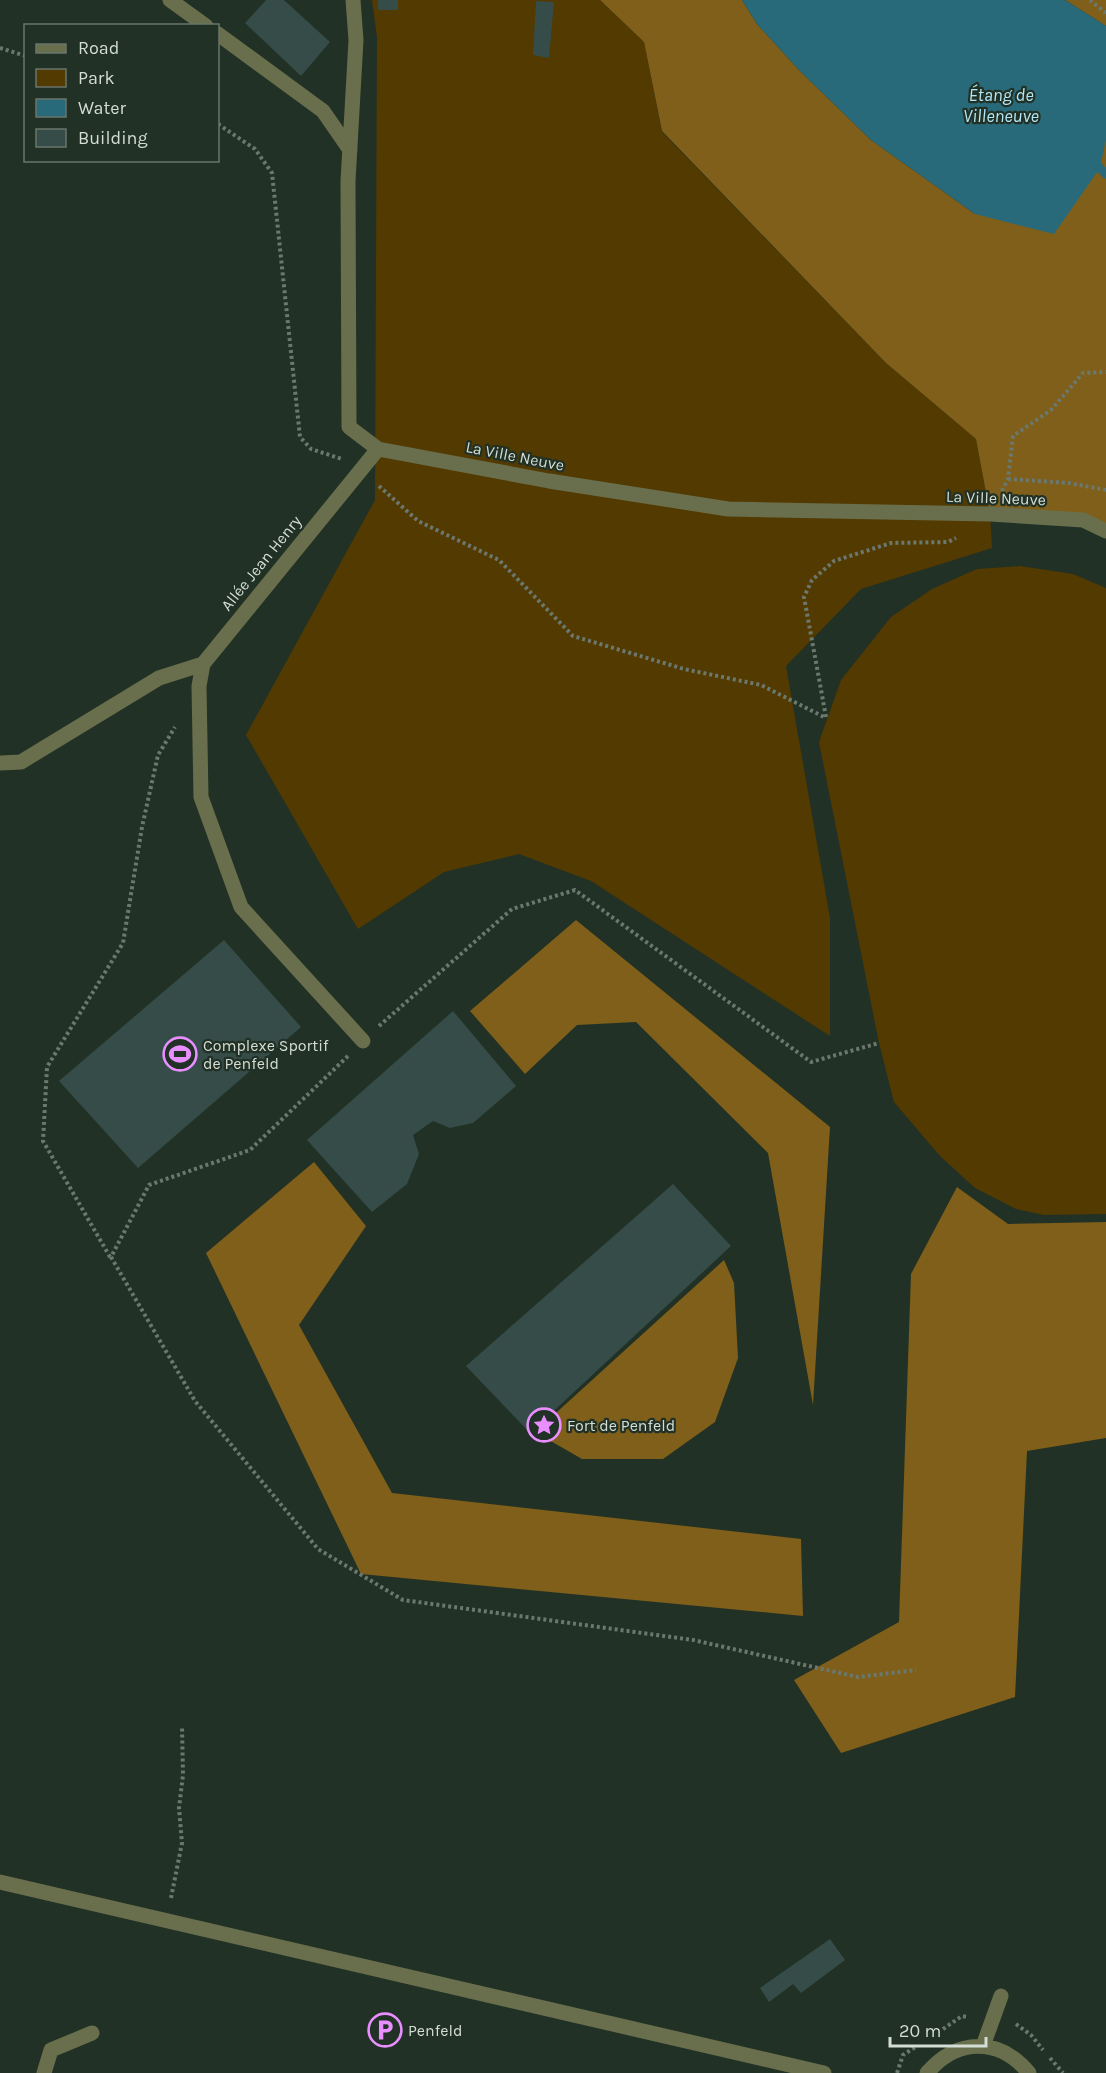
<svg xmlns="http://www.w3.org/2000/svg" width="1106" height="2073" viewBox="0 0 1106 2073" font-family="Karla,sans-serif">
	<rect width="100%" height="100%" fill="#223125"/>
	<path fill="#533a00" d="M372,0H600L644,42L662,132L886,363L976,439L990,514L992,548L861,589L786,666L830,918V1036L591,881L519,854L444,872L358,929L246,735L375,500L377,37Z
		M1020,566L1073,574L1106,588V1214L1044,1215L1016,1209L975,1188L940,1156L894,1102L879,1043L819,742L841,680L891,617L932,589L977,569Z"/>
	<path fill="#7f5f19" d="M600,0H742L757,24L800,71L871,140L975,214L1106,139V531L1083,520L990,514L976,439L886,363L662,131L644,42Z
		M1065,0H1106V26Z
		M576,920L830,1127L813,1405L768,1153L636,1022L577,1025L525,1074L470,1011Z
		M314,1162L366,1226L299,1325L392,1493L801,1539L803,1616L361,1574L206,1253Z
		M957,1187L1008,1224L1106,1222V1438L1027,1451L1015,1697L841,1753L794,1680L899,1622L911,1274Z
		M724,1260L734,1283L738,1358L715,1422L663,1459H582L535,1432Z"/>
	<path fill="#296a7a" d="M742,0H1065L1106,26V139L1100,168L1054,234L975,214L871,140L800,71L757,24Z"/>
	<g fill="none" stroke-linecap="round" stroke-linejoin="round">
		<path stroke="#296a7a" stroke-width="9" d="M1100,168L1106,174"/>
	</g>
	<path fill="#354c48" d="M266,0H284L330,42L301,76L245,23Z
		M378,0H398V10H378Z
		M536,1L554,2L549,58L533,55Z
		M224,940L301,1027L138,1168L59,1081Z
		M453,1011L516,1086L473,1123L450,1128L433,1121L413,1135L419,1154L407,1184L372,1212L307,1140Z
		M673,1184L731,1246L530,1433L466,1366Z
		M830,1939L845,1960L801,1993L793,1984L769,2002L760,1988Z"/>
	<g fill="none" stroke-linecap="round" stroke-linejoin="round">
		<path stroke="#6b786e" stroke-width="4" stroke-dasharray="3 3" stroke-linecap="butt" d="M1090,0L1106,13
			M0,48L26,56
			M218,124L255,149L272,173L300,437L311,449L342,459
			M1008,479L1069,483L1106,490
			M379,486L418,521L499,560L573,636L684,669L761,685L826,718
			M1002,491L1008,479L1013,436L1051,410L1083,373L1106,372
			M826,717L804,597L812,580L834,561L891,543L948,542L956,538
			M379,1026L512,909L575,890L811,1062L879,1043
			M348,1056L250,1150L149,1185L111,1257L195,1401L318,1549L403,1600L693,1640L858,1677L916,1670
			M110,1257L43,1141L47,1067L123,943L142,827L158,755L175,727
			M171,1898L182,1843L179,1808L183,1775L182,1726
			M1016,2024L1031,2035L1043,2050
			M943,2029L962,2016L968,2017
			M1050,2058L1063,2073
			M897,2073L903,2055L917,2046"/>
		<path stroke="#696f4c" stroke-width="15" d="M170,0L206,26
			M353,0L356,40L348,181L349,427L378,449L549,481L728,509L990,514L1083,520L1106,531
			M218,34L323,111L350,150
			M203,664L199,686L201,797L241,907L363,1041
			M0,763L21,762L159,678L203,664L378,449
			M0,1882L824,2073
			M983,2046L1001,1996
			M44,2073L51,2050L92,2033
			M927,2073C957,2038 999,2037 1029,2073"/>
	</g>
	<defs>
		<symbol id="stadium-ring" viewBox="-11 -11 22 22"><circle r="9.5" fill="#223125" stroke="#e98eff" stroke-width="1.5"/><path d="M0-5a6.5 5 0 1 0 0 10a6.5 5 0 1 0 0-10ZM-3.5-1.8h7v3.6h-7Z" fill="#e98eff"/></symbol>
		<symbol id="sight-ring" viewBox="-11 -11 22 22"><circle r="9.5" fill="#223125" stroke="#e98eff" stroke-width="1.5"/><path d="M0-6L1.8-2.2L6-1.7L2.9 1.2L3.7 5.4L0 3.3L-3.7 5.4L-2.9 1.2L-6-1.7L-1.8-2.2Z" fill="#e98eff"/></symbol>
		<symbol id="parking-ring" viewBox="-11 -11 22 22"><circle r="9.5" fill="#223125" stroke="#e98eff" stroke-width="1.5"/><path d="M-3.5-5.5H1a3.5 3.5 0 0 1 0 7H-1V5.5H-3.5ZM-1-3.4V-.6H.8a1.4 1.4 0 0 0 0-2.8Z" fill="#e98eff"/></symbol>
	</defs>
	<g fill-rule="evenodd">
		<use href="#stadium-ring" x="161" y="1035" width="38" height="38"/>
		<use href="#sight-ring" x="525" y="1406" width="38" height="38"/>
		<use href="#parking-ring" x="366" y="2011" width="38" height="38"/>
	</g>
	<g text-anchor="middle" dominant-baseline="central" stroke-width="4.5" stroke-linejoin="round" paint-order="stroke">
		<g font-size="16" fill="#d4ddd5" stroke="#223125">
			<text transform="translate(515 456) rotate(11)">La Ville Neuve</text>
			<text transform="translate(996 498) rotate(2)">La Ville Neuve</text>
			<text transform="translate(261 563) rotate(-51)">Allée Jean Henry</text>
		</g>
		<g font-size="16" fill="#d4ddd5" stroke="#223125" text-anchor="start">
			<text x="203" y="1045">Complexe Sportif<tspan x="203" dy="18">de Penfeld</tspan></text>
			<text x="567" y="1425">Fort de Penfeld</text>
			<text x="408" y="2030">Penfeld</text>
		</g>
		<g font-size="18" font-style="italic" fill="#b3e8f8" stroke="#223125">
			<text x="1001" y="95">Étang de<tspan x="1001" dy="21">Villeneuve</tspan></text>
		</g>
	</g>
	<rect x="24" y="24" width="195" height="138" fill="#223125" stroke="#69766b" stroke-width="1.5"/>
	<rect x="36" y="44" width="30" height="9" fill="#696f4c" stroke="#69766b" stroke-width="1.5"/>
	<text x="78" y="54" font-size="18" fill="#d4ddd5">Road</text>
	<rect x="36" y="69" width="30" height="18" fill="#533a00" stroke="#69766b" stroke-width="1.5"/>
	<text x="78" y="84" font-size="18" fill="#d4ddd5">Park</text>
	<rect x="36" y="99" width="30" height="18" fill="#296a7a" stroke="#69766b" stroke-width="1.5"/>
	<text x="78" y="114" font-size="18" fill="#d4ddd5">Water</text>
	<rect x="36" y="129" width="30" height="18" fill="#354c48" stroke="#69766b" stroke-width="1.5"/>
	<text x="78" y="144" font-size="18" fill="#d4ddd5">Building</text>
	<path d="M890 2037v9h96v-9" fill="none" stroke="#d4ddd5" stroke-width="3"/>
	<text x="899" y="2037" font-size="18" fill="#d4ddd5" stroke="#223125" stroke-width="4.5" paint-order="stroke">20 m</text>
</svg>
